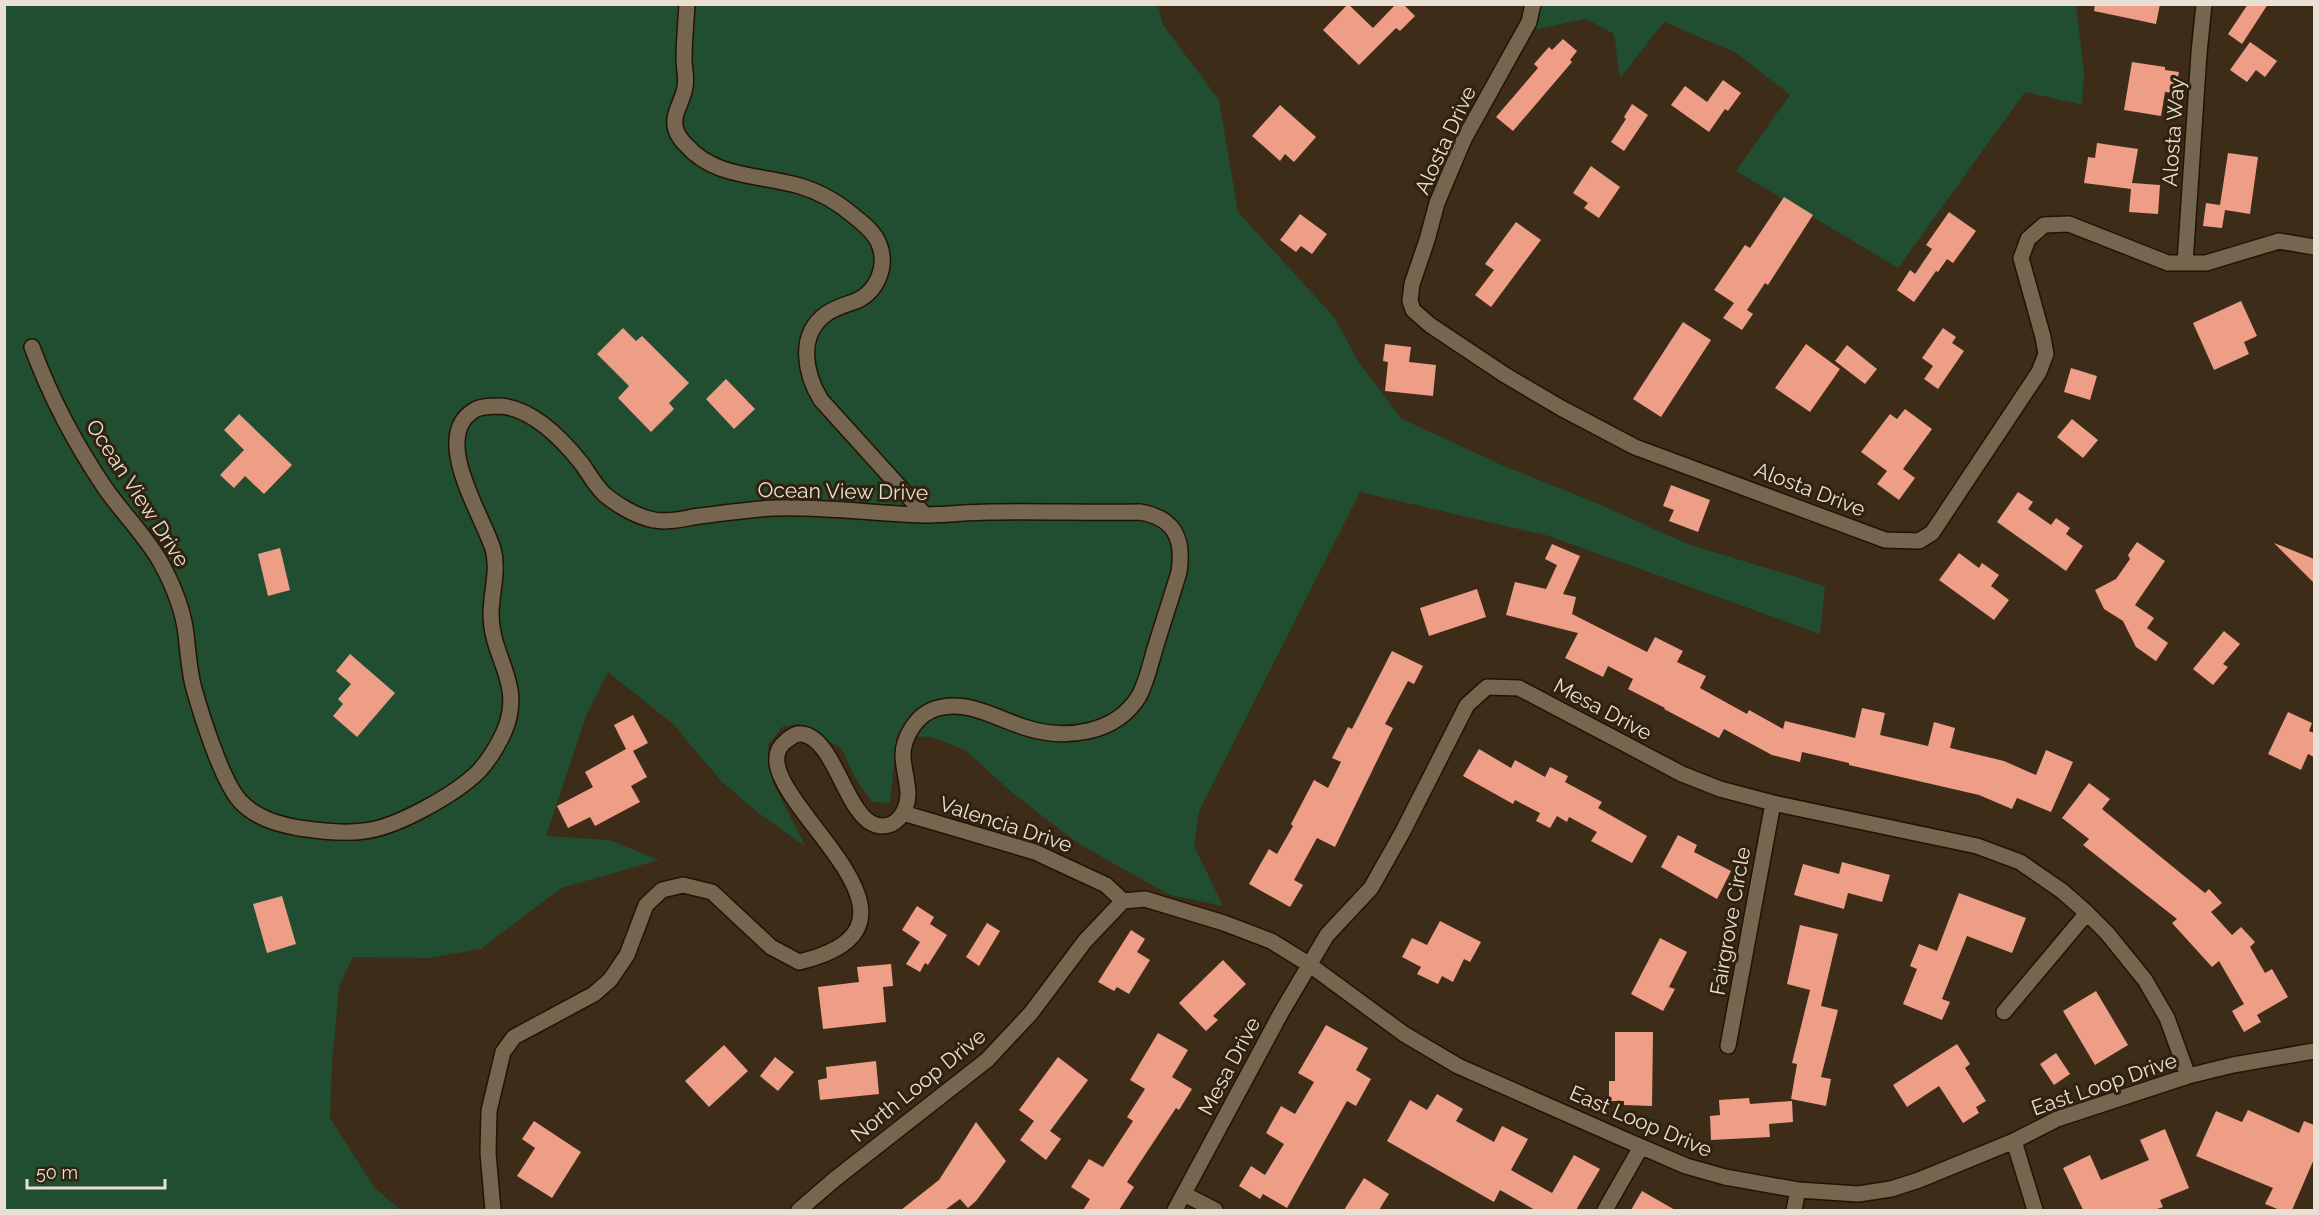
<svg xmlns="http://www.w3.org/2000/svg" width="2319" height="1215" viewBox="0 0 2319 1215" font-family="Raleway,sans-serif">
	<rect width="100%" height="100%" fill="#3c2c18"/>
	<path fill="#214e31" d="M1540,4L2076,5L2084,72L2082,105L2025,92L1898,268L1736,171L1790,95L1735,52L1664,22L1620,78L1614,34L1586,19L1532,30Z
		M5,5H1158L1163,25L1219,100L1238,212L1334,317L1358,361L1402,419L1504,466L1599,504L1685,543L1825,586L1820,634L1549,536L1360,492L1199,811L1194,846L1223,906L1170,895L1079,844L1015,795L965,750L932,737L897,736L890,803L872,802L854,776L842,749L799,724L782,727L768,745L773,783L806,847L757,812L721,781L674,725L608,672L586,716L546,836L609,840L659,860L561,888L481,949L429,958L353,957L339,987L332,1063L330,1118L374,1187L400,1210H5Z"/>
	<path fill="#ee9e87" d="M1348,4L1373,28L1396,4H1403L1415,16L1400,31L1396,28L1359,65L1323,30Z
		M2095,4H2160L2156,24L2094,11Z
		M2248,4H2268L2242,44L2228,34Z
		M1563,39L1577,51L1570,60L1572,62L1513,131L1496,117L1538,68L1534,64L1549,47L1552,50Z
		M2250,42L2277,61L2265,77L2256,70L2247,82L2230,70Z
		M2132,62L2165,67V70L2179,72L2175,93L2165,92L2161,116L2124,110Z
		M1723,80L1741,93L1728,111L1725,109L1709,132L1671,105L1685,86L1707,102Z
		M1632,104L1648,115L1624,151L1611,142L1626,119L1624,117Z
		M1280,105L1316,137L1294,162L1285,154L1280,161L1252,136Z
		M2097,143L2138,149L2132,183L2160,185L2158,214L2129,212L2131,189L2084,183L2088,157L2095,158Z
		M2228,153L2258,157L2250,214L2225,210L2222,228L2203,226L2206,203L2220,205Z
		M1591,166L1620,187L1599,218L1584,208L1588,203L1573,193Z
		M1784,197L1813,215L1768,285L1765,283L1747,310L1753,314L1742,330L1723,318L1734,303L1714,290L1745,245L1750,248Z
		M1949,212L1976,231L1953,263L1947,259L1938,272L1936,271L1914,302L1897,290L1910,270L1915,274L1932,249L1926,245Z
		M1300,214L1327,234L1312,254L1301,246L1296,252L1280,240Z
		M1516,222L1541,240L1491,307L1475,295L1494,270L1485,264Z
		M2241,301L2257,336L2244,342L2249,354L2214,370L2193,323Z
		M1683,322L1711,340L1661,417L1633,399Z
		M623,328L636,341L642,336L689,383L669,403L674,409L651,432L618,398L629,386L597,354Z
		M1943,328L1956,337L1952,343L1964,351L1938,389L1924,379L1933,366L1922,358Z
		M1385,344L1411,347L1409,362L1436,365L1433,396L1385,391L1388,362L1383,361Z
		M1806,344L1840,369L1810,412L1775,388Z
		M1847,345L1877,369L1865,384L1835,361Z
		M2071,368L2097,376L2090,400L2064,392Z
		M726,379L755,409L734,429L706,399Z
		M1905,409L1932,429L1903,469L1915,478L1899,500L1877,484L1887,471L1861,452L1890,414L1897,419Z
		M239,414L292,465L264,494L245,476L234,488L220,475L244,450L224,430Z
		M2072,419L2098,440L2083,458L2057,437Z
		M1671,485L1710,500L1698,532L1669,521L1674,510L1663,506Z
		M2018,492L2033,502L2028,509L2051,525L2056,518L2070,528L2066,534L2083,546L2066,571L1997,522Z
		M2137,542L2165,561L2135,605L2154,618L2147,628L2168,643L2156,661L2136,647L2123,621L2104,609L2095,590L2116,579L2130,559L2128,555Z
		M2274,543L2314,559V583Z
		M1552,544L1580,556L1563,594L1576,597L1572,614L1647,652L1655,637L1683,651L1677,662L1706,676L1700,688L1747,714L1749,710L1783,729L1785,721L1855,738L1862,708L1885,713L1880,735L1928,746L1934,722L1955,728L1950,748L2004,761L2036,775L2046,750L2073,762L2051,812L2017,798L2012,809L1979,795L1849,765V763L1802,752L1800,762L1772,755L1724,729L1719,738L1664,709L1665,708L1628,689L1633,679L1608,666L1603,677L1565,658L1578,633L1506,615L1515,582L1546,589L1557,565L1545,559Z
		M280,548L290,590L268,596L258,554Z
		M1959,553L1979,568L1982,563L1999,575L1991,586L2009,600L1994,620L1939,580Z
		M1477,589L1486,617L1429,636L1420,608Z
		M2224,631L2240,644L2223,664L2228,667L2213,685L2193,669Z
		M1392,651L1423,666L1414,684L1408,681L1385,724L1393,728L1335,847L1317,838L1294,880L1303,885L1290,907L1249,884L1269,849L1277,854L1293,826L1291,824L1314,780L1328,788L1341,762L1332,758L1348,727L1352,729Z
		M350,654L395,693L357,737L333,716L343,704L338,699L351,684L336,671Z
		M2288,712L2312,723L2309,731L2314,733V757L2308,754L2301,770L2268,754Z
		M633,715L648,743L633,751L647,777L631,786L640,802L595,826L590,817L568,828L557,806L593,787L585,772L626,749L614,725Z
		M1479,749L1511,768L1515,760L1545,777L1550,767L1568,776L1565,782L1602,802L1598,808L1647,836L1632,863L1591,841L1597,832L1569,817L1567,822L1557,816L1550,828L1536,821L1540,813L1515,800L1513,804L1463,776Z
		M2089,783L2110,799L2102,809L2205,893L2209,889L2222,903L2211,912L2232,935L2241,927L2255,942L2250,947L2265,973L2272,969L2288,997L2257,1015L2261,1022L2244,1032L2232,1011L2244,1004L2219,961L2212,967L2172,923L2177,919L2083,845L2089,839L2062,818Z
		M1678,835L1697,845L1694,852L1731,871L1717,899L1661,867Z
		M1842,862L1890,875L1882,902L1848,893L1844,909L1794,895L1803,864L1839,874Z
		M1959,893L2026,918L2012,953L1967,936L1942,999L1950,1002L1942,1020L1903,1004L1917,969L1910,966L1919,944L1937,951Z
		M282,896L296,944L267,953L253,904Z
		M917,906L934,917L930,924L947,935L928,965L925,963L920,972L906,964L920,942L902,930Z
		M1440,921L1481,942L1470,962L1464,959L1453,982L1442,976L1438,984L1417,974L1421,967L1402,957L1412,938L1427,945Z
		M987,923L1000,931L979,966L966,957Z
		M1800,925L1838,934L1821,1006L1838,1010L1821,1077L1831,1079L1826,1106L1791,1099L1797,1064L1792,1063L1810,990L1787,984Z
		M1131,930L1145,939L1137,952L1150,960L1129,994L1117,987L1114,991L1098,982Z
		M1660,938L1687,952L1669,987L1675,989L1663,1011L1631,994Z
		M1223,960L1246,984L1213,1016L1218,1020L1206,1031L1179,1003Z
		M891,964L893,986L883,987L886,1022L823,1029L818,987L859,982L857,967Z
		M2096,991L2128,1045L2095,1065L2063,1011Z
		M1326,1025L1368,1048L1356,1070L1371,1079L1356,1106L1347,1101L1287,1208L1263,1194L1260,1199L1239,1186L1251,1166L1265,1175L1284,1144L1266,1133L1281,1106L1295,1114L1314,1082L1298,1073Z
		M1615,1032H1653L1652,1106L1624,1105V1101H1609V1081H1615Z
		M1158,1033L1188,1050L1172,1077L1192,1089L1179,1110L1176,1108L1127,1182L1134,1187L1119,1210H1083L1090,1199L1071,1187L1089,1159L1103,1167L1133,1121L1127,1117L1145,1089L1130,1080Z
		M1957,1044L1970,1064L1965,1068L1986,1101L1976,1107L1979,1113L1963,1123L1939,1086L1907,1107L1893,1085Z
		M724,1045L748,1071L709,1107L685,1081Z
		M2056,1053L2070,1074L2054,1085L2040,1064Z
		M775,1057L794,1072L778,1091L760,1076Z
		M1058,1057L1088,1080L1050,1131L1061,1139L1046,1160L1020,1140L1034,1121L1019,1110Z
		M876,1061L879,1094L820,1100L818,1080L827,1078L826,1067Z
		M1437,1094L1463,1109L1456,1121L1494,1142L1502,1126L1528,1139L1511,1170L1552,1193L1574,1155L1600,1169L1576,1210H1535L1500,1190L1494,1202L1387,1141L1410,1100L1427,1110Z
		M1749,1098L1750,1104L1792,1101L1793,1122L1769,1124L1770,1137L1711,1140L1710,1116L1720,1115L1719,1100Z
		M2248,1110L2299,1133L2304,1121L2314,1125V1159L2292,1210H2280L2265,1204L2273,1188L2196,1156L2216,1111L2242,1122Z
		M534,1121L581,1152L552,1198L517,1176L535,1148L522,1139Z
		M976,1122L1006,1161L976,1201L968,1208L960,1199L945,1210H901L939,1180Z
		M2165,1129L2189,1188L2160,1200L2163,1207L2154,1210H2083L2063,1168L2090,1155L2101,1180L2149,1160L2140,1140Z
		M1364,1178L1389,1194L1379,1210H1344Z
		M1642,1191L1675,1210H1631Z"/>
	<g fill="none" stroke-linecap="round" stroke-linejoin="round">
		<defs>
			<path id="minor" d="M687,4C686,23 684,41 684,59C684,68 687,78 685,87C683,102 671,114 676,130C678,136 682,141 686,145C716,179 760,174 800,186C820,192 839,203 855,217C864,224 875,233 879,244C888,266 877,292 856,301C845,305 836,307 826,314C797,335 805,374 821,400L925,515
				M1533,4L1529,22L1464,139L1437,203L1427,240L1412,284L1410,301L1413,310L1430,325L1505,375L1561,408L1635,447L1885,540L1919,541L1932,533L2039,372L2046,354L2043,337L2021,258L2028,239L2044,225L2069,224L2168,263H2206L2279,241L2314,247
				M2185,263L2199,53L2204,4
				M32,347C50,396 76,445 105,488C123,514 146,536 161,563C173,585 183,609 186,634C188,652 189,671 194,689C202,717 222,781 240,801C256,818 277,824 299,828C319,831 343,834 364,831C396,828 456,794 479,771C489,760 498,745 504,732C525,683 491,659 491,614C491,593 499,570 493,549C483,516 431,438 473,411C480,406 491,406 500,406C532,408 563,440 582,464C589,474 595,485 604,494C617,505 637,517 654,520C669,523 685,518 700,516C725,513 750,509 775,508C825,506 875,514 925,515C946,515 968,512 990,512C1040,511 1090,513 1140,512C1175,518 1184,539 1179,572C1171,599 1162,625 1154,652C1150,666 1146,683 1139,696C1116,734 1066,740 1027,728C997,719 970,700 938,708C917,713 902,738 903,758C904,771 908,783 908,795C907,813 895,830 876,825C846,817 835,738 802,734C795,733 791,737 786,741C728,786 969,922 799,962L771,947L712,892L683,885L662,890L646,905L627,955L610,980L594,994L514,1037L503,1052L489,1111L488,1153L493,1210
				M903,813L1035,852L1106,885L1123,901
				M1123,901L1145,899L1224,923L1271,941L1310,965L1404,1034L1458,1066L1628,1141L1686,1166L1725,1177L1798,1190L1858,1194L1891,1189L1919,1180L2014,1141L2057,1119L2188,1076L2233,1065L2314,1051
				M2004,1012L2087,913
				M1728,1046L1773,803
				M2014,1141L2035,1210
				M1184,1194L1215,1210
				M799,1210L835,1179L987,1060L1031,1013L1085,941L1123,901
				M1175,1210L1281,1013L1327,935L1371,888L1402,833L1467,705L1487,687L1519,688L1682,774L1720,789L1773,803L1977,846L2020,862L2062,891L2087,913L2107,933L2145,980L2167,1018L2188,1076
				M1605,1210L1641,1147
				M1794,1210L1798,1190"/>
		</defs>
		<use href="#minor" stroke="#221402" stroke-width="18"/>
		<use href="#minor" stroke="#76654f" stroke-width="15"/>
	</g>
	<g text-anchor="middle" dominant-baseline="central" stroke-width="6" stroke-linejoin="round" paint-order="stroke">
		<g font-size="21" fill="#e9dfd3" stroke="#31220f">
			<text transform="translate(2173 132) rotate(-86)">Alosta Way</text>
			<text transform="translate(1445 140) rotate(-65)">Alosta Drive</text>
			<text transform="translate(1810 489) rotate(21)">Alosta Drive</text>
			<text transform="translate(843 491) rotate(1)">Ocean View Drive</text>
			<text transform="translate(138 493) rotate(57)">Ocean View Drive</text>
			<text transform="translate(1603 709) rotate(28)">Mesa Drive</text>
			<text transform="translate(1006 824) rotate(18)">Valencia Drive</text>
			<text transform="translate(1730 921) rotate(-80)">Fairgrove Circle</text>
			<text transform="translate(1229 1066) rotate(-62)">Mesa Drive</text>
			<text transform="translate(2104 1084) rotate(-19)">East Loop Drive</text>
			<text transform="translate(918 1085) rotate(-39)">North Loop Drive</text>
			<text transform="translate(1641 1121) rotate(23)">East Loop Drive</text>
		</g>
	</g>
	<rect width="2319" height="1215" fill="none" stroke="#e9dfd3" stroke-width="12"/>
	<path d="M27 1179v9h138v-9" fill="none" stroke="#e9dfd3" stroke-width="3"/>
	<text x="36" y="1179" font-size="18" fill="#e9dfd3" stroke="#31220f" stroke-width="4.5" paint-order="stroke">50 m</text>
</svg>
